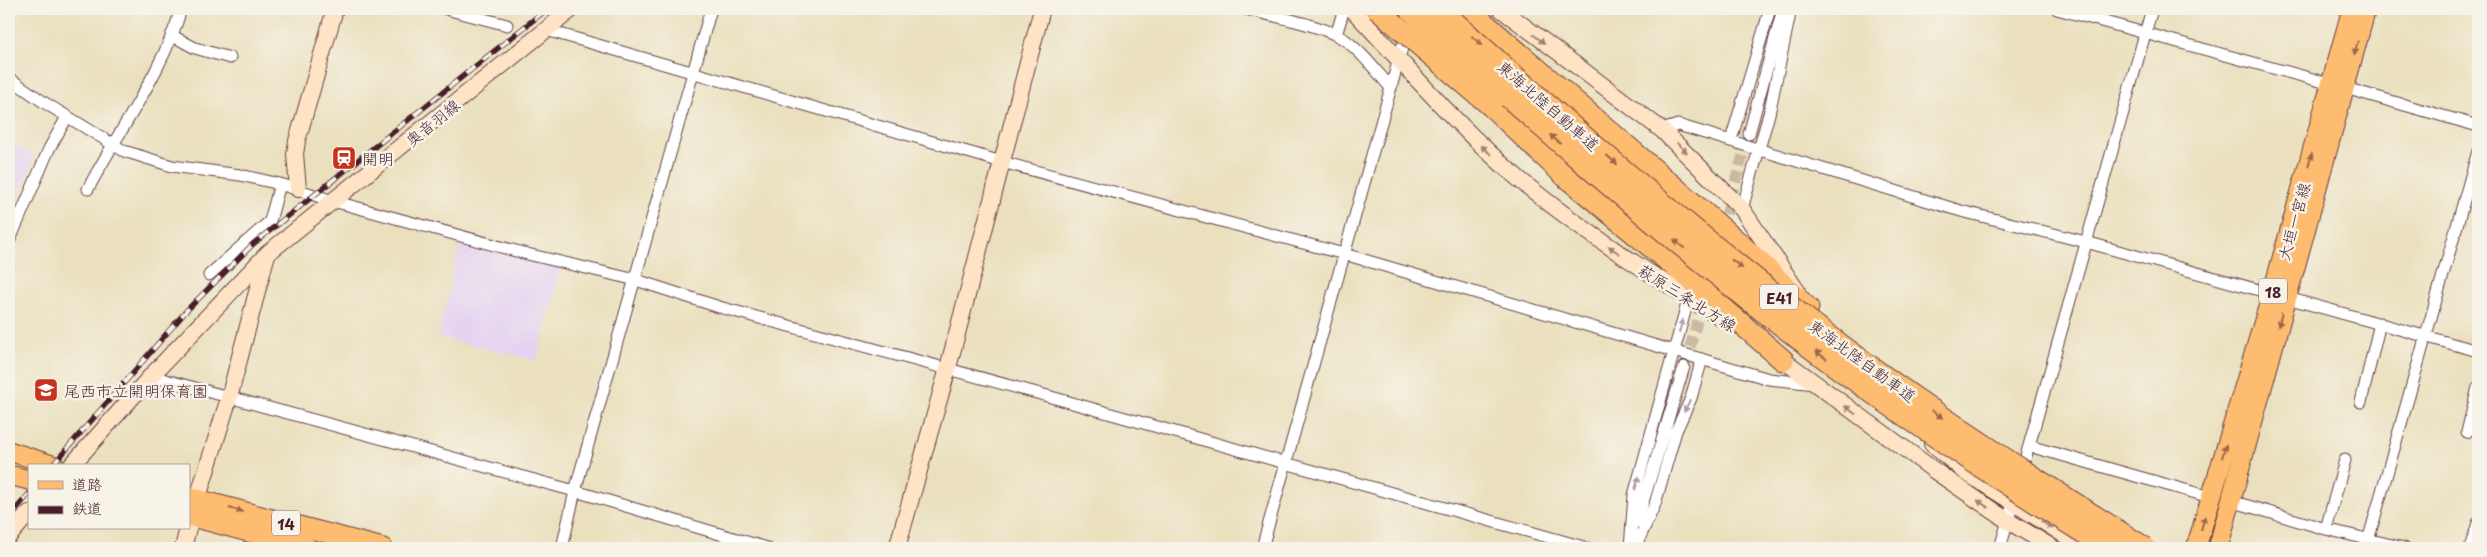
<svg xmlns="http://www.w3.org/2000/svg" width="2487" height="557" viewBox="0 0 2487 557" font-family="'Playpen Sans','Klee One',sans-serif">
	<rect width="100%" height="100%" fill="#f7f3e8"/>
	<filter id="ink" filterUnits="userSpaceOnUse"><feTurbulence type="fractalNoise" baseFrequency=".02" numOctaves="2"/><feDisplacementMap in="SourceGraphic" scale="10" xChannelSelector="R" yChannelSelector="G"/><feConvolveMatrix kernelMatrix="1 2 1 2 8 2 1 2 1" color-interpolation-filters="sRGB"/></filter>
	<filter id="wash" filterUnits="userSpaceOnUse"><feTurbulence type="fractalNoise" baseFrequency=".0096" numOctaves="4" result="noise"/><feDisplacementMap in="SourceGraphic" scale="20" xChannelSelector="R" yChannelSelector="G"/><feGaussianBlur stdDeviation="1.12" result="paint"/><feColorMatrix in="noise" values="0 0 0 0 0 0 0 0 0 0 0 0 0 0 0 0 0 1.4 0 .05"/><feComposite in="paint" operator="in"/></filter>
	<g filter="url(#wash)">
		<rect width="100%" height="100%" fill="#eae0be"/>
		<path fill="#e4d3f2" d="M9,142L35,155L9,220Z
			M462,236L562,261L537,361L438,337Z"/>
	</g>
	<g filter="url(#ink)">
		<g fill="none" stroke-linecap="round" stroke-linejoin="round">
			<path stroke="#cab9a1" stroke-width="11" stroke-dasharray="11 5.5" stroke-linecap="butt" d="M1722,230L1748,137
				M1686,363L1703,299"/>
			<defs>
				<path id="street" d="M446,9L507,25
					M1246,9C1272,16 1324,25 1345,40C1363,53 1376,71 1391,88
					M2057,9L2331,84
					M546,30L1002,162L1344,254L1769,379L1815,384
					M171,35L195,48L230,58
					M1336,35L1344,9
					M9,78L45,103L124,151L172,166L240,175L280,184L333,201L523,253L636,280L719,307L1044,395L1587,548
					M2345,88L2478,126
					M1662,130L1678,125L1961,211L2086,242L2478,351
					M1749,134L1783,9
					M1731,140L1770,9
					M88,189C117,133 164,70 181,9
					M1742,209L1769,114L1791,9
					M9,242L49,149L67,117
					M209,275L270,221L280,184
					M151,376L575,491L767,548
					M2361,402L2380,323
					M2467,432L2478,387
					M2029,446L2210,497
					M2021,474L2152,9
					M2231,501L2326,529L2404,548
					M1637,522L1684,367
					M2326,529L2345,460
					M562,548L575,491L711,9
					M1262,548L1407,30
					M1630,548L1634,495L1689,297
					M1635,548L1655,504L1676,431L1691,398L1702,359
					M2000,548L2015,497
					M2366,548L2478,151
					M2470,548L2478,523"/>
				<path id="secondary" d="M1352,9C1407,67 1458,128 1520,180C1585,234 1657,278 1730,323
					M1501,9L1662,130L1742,209L1797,291
					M298,189L295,154L297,141L335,9
					M1775,354L1935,471L2008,521L2053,548
					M1932,444L1967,473L2085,548
					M71,466L151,376L268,253L572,9
					M189,526L229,398L267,254
					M9,536L29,513
					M183,548L188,528
					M897,548L948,368L1042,9"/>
				<path id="primary" d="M9,451L55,466
					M9,475L29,480
					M189,497L383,548
					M189,516L308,548
					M2196,548L2272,294L2352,9
					M2218,548L2366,9"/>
				<path id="highway" d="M1468,9L1739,243L1808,308
					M1491,106L1566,177L1691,280L1783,360"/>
			</defs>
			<use href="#street" stroke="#623c41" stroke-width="13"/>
			<use href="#secondary" stroke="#623c41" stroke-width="18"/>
			<use href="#primary" stroke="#623c41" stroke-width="21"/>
			<use href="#highway" stroke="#623c41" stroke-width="23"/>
			<use href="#street" stroke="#fff" stroke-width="11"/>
			<use href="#secondary" stroke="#fee4c5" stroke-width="16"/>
			<use href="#primary" stroke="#fdbc6f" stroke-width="19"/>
			<use href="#highway" stroke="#fdbc6f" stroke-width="21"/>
			<defs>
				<path id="rail" d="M52,466L187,310L253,244L547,9
					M9,517L29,494"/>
			</defs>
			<use href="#rail" stroke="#4a1f2b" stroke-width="5.5"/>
			<use href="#rail" stroke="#f7f3e8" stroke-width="4" stroke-dasharray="11" stroke-linecap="butt"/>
			<defs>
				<path id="highway-bridge" d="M1377,9L1491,106
					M1410,9C1546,132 1684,254 1831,363C1921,429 2014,490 2108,548
					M1440,9C1569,126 1701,240 1841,345C1939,418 2042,483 2145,548"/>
			</defs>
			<use href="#highway-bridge" stroke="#623c41" stroke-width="23" stroke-linecap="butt"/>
			<use href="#highway-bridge" stroke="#fdbc6f" stroke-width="21"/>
		</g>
		<defs><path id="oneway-solid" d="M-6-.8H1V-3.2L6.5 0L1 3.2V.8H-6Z" transform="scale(1.25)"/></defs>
		<g fill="#a48278">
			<use href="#oneway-solid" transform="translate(1539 39) rotate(37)"/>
			<use href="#oneway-solid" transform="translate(1682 148) rotate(44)"/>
			<use href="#oneway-solid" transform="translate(1486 150) rotate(-138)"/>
			<use href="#oneway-solid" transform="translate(1614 250) rotate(-147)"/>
			<use href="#oneway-solid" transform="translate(1850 410) rotate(-143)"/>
			<use href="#oneway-solid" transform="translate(1983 504) rotate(-146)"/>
			<use href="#oneway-solid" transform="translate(2047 525) rotate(32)"/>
		</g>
		<g fill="#9b664a">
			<use href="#oneway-solid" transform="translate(1477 41) rotate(41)"/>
			<use href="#oneway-solid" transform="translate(2356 48) rotate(105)"/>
			<use href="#oneway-solid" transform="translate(1555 139) rotate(-139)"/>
			<use href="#oneway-solid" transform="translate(1612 160) rotate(41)"/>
			<use href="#oneway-solid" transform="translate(2310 160) rotate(-74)"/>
			<use href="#oneway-solid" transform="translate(1679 244) rotate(-140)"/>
			<use href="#oneway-solid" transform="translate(1737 264) rotate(38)"/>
			<use href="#oneway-solid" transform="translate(2280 320) rotate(105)"/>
			<use href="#oneway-solid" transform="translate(1821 355) rotate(-143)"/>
			<use href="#oneway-solid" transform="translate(1937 414) rotate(35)"/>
			<use href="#oneway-solid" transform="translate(2224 451) rotate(-73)"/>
			<use href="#oneway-solid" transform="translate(236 510) rotate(15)"/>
			<use href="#oneway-solid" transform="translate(2203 523) rotate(-75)"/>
		</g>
		<g fill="#ae9aa0">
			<use href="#oneway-solid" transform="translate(1681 326) rotate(-74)"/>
			<use href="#oneway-solid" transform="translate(1687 406) rotate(115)"/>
			<use href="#oneway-solid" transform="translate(1637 483) rotate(-74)"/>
		</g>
	</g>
	<defs>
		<symbol id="station-square" viewBox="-11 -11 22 22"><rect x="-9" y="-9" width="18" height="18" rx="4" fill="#c8321e" stroke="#f7f3e8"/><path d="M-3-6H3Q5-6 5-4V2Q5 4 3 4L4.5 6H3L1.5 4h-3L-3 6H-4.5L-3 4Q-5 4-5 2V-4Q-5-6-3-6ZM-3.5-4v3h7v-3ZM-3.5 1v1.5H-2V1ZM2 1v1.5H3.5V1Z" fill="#fff"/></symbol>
		<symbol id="school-square" viewBox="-11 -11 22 22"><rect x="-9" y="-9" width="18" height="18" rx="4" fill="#c8321e" stroke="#f7f3e8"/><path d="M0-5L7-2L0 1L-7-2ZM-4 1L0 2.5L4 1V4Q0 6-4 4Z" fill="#fff"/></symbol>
	</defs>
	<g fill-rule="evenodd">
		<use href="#station-square" x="330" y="144" width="28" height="28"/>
		<use href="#school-square" x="32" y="376" width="28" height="28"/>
	</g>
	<g text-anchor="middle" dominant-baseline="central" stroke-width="5" stroke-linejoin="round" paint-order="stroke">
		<g fill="#f7f3e8" stroke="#7e5f64" stroke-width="1">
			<rect x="2259" y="278.5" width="28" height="25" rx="4"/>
			<rect x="1760" y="284.5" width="38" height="25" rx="4"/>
			<rect x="272" y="510.5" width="28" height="25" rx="4"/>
		</g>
		<g font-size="15" font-weight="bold" fill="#4a1f2b">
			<text x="2273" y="291">18</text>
			<text x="1779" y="297">E41</text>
			<text x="286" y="523">14</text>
		</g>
		<g font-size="16" fill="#4a1f2b" stroke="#f7f3e8">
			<text transform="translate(1549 105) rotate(41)">東海北陸自動車道</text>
			<text transform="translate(432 122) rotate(-39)">奥音羽線</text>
			<text transform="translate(2293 221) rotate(-74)">大垣一宮線</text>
			<text transform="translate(1688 297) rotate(32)">萩原三条北方線</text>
			<text transform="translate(1863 360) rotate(36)">東海北陸自動車道</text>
		</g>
		<g font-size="16" fill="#4a1f2b" stroke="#f7f3e8" text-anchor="start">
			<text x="362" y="158">開明</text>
			<text x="64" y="390">尾西市立開明保育園</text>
		</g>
	</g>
	<rect width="2487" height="557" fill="none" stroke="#f7f3e8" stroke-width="30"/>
	<rect x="28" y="464" width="162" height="65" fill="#f7f3e8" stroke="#b29e9c"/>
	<rect x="38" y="481" width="25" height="8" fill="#fdbc6f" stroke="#b29e9c"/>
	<text x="72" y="490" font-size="15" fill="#4a1f2b">道路</text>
	<rect x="38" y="506" width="25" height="8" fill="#4a1f2b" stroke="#b29e9c"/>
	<text x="72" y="514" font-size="15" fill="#4a1f2b">鉄道</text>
</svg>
